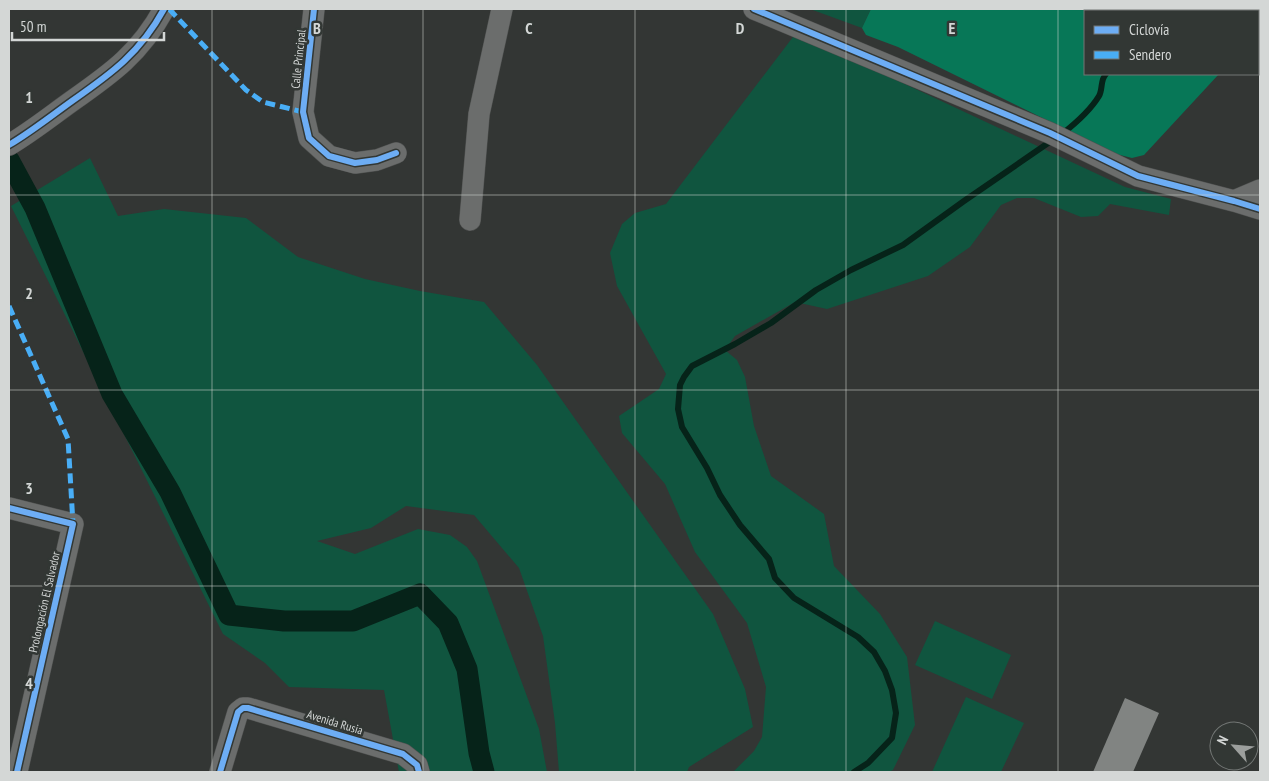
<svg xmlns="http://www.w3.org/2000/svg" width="1269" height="781" viewBox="0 0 1269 781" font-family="'PT Sans Narrow',sans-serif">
	<rect width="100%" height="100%" fill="#333634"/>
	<path fill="#10553f" d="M810,9H871L862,28Z
		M796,33L1125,187L1171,199L1169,215L1110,204L1098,216L1081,217L1034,198H1017L1001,205L970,247L928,276L827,309L795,302L735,336L725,350L737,360L745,377L754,426L771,476L824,514L834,566L880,614L907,657L915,725L893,770L888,772H733L754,751L762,737L766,687L747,623L695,552L665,484L622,433L619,416L659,389L666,374L617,286L610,253L622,224L635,213L666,204Z
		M90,158L118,216L164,209L246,218L298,257L365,279L420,291L484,302L537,365L713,614L745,689L753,727L689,767L687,772H559L555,723L543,636L519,568L474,515L406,506L371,528L317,541L355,554L418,529L450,535L467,547L477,561L539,729L547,772H399L384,690L289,687L265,663L223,634L11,206Z
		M935,621L1011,655L992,699L915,665Z
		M966,697L1024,723L1001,772H932Z"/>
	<path fill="#077757" d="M871,9H1248V11H1085V74H1219L1144,155L1132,158L1116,154L898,47L866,35L862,28Z"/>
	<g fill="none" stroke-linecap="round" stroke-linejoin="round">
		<path stroke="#062319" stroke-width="6" d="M1168,11L1171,9
			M1062,134C1076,123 1090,111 1099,96C1103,89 1100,80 1106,74
			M854,772L868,763L892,738L896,713L892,690L885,671L874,652L858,637L794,598L775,578L769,559L740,525L720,495L707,468L682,427L678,409L680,385L684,377L692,366L735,344L771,323L816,290L851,270L903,245L964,201L1054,139"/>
		<path stroke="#062319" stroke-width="21" d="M9,160L35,208L112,394L170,492L229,615L284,621H353L420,594L448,623L467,669L479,753L484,772"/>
	</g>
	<path fill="#818482" d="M1125,698L1159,713L1133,772H1093Z"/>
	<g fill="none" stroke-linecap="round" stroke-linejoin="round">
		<defs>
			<path id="minor" d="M314,9L303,112L309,138L329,156L355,163L377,160L396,153
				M754,9L1050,133L1138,176L1234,201L1260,209
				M9,145C31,132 51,116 72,101C112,73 140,53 164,9
				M1234,201L1260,190
				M470,220L479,114L502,9
				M9,508L73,524L17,772
				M220,772L238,712L243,708H248L403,754L417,765L419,772"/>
		</defs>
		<use href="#minor" stroke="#505251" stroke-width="22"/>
		<use href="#minor" stroke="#6b6d6c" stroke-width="21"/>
		<path stroke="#49aef6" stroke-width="5" stroke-dasharray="10 5" stroke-linecap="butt" d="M169,9L246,90L263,102L303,112
			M9,306L68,439L73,524"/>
		<defs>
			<path id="cycleway" d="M314,9L303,112L309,138L329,156L355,163L377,160L396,153
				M754,9L1050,133L1138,176L1234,201L1260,209
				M9,145C31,132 51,116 72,101C112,73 140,53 164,9
				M9,508L73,524L17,772
				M220,772L238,712L243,708H248L403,754L417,765L419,772"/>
		</defs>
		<use href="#cycleway" stroke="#323734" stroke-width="9"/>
		<use href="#cycleway" stroke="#6dadf4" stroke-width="6"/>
	</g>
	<path fill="none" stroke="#d4d7d6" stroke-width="1" stroke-opacity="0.55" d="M212,9V772M423,9V772M635,9V772M846,9V772M1058,9V772M9,195H1260M9,390H1260M9,586H1260"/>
	<g text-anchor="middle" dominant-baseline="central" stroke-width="5" stroke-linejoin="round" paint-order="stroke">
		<g font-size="12" fill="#d4d7d6" stroke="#323734">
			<text transform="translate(298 59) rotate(-84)">Calle Principal</text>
			<text transform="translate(44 602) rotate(-77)">Prolongación El Salvador</text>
			<text transform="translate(335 722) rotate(17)">Avenida Rusia</text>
		</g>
	</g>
	<g font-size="16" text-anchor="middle" font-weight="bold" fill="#d4d7d6" stroke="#323734" stroke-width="5" stroke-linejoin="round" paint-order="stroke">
		<text x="317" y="34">B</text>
		<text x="529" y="34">C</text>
		<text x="740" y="34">D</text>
		<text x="952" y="34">E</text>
		<text x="29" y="103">1</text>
		<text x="29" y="299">2</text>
		<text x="29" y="494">3</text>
		<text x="29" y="689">4</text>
	</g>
	<rect width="1269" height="781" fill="none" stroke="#d4d7d6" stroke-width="20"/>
	<rect x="1084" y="10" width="175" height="65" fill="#323734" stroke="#737775"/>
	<rect x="1094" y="26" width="25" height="8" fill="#6dadf4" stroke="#737775"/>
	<text x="1129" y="35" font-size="15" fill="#d4d7d6">Ciclovía</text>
	<rect x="1094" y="51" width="25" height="8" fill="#49aef6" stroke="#737775"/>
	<text x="1129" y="60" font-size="15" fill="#d4d7d6">Sendero</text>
	<g transform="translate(1234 746) rotate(297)"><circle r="24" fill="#323734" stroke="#737775"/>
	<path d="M0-4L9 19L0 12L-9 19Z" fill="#9c9f9d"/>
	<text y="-8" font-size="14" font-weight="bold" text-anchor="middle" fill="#d4d7d6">N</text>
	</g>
	<path d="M12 32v8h152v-8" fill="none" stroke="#d4d7d6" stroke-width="2.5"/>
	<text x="20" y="32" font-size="15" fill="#d4d7d6" stroke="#323734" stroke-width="4" paint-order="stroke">50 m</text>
</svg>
